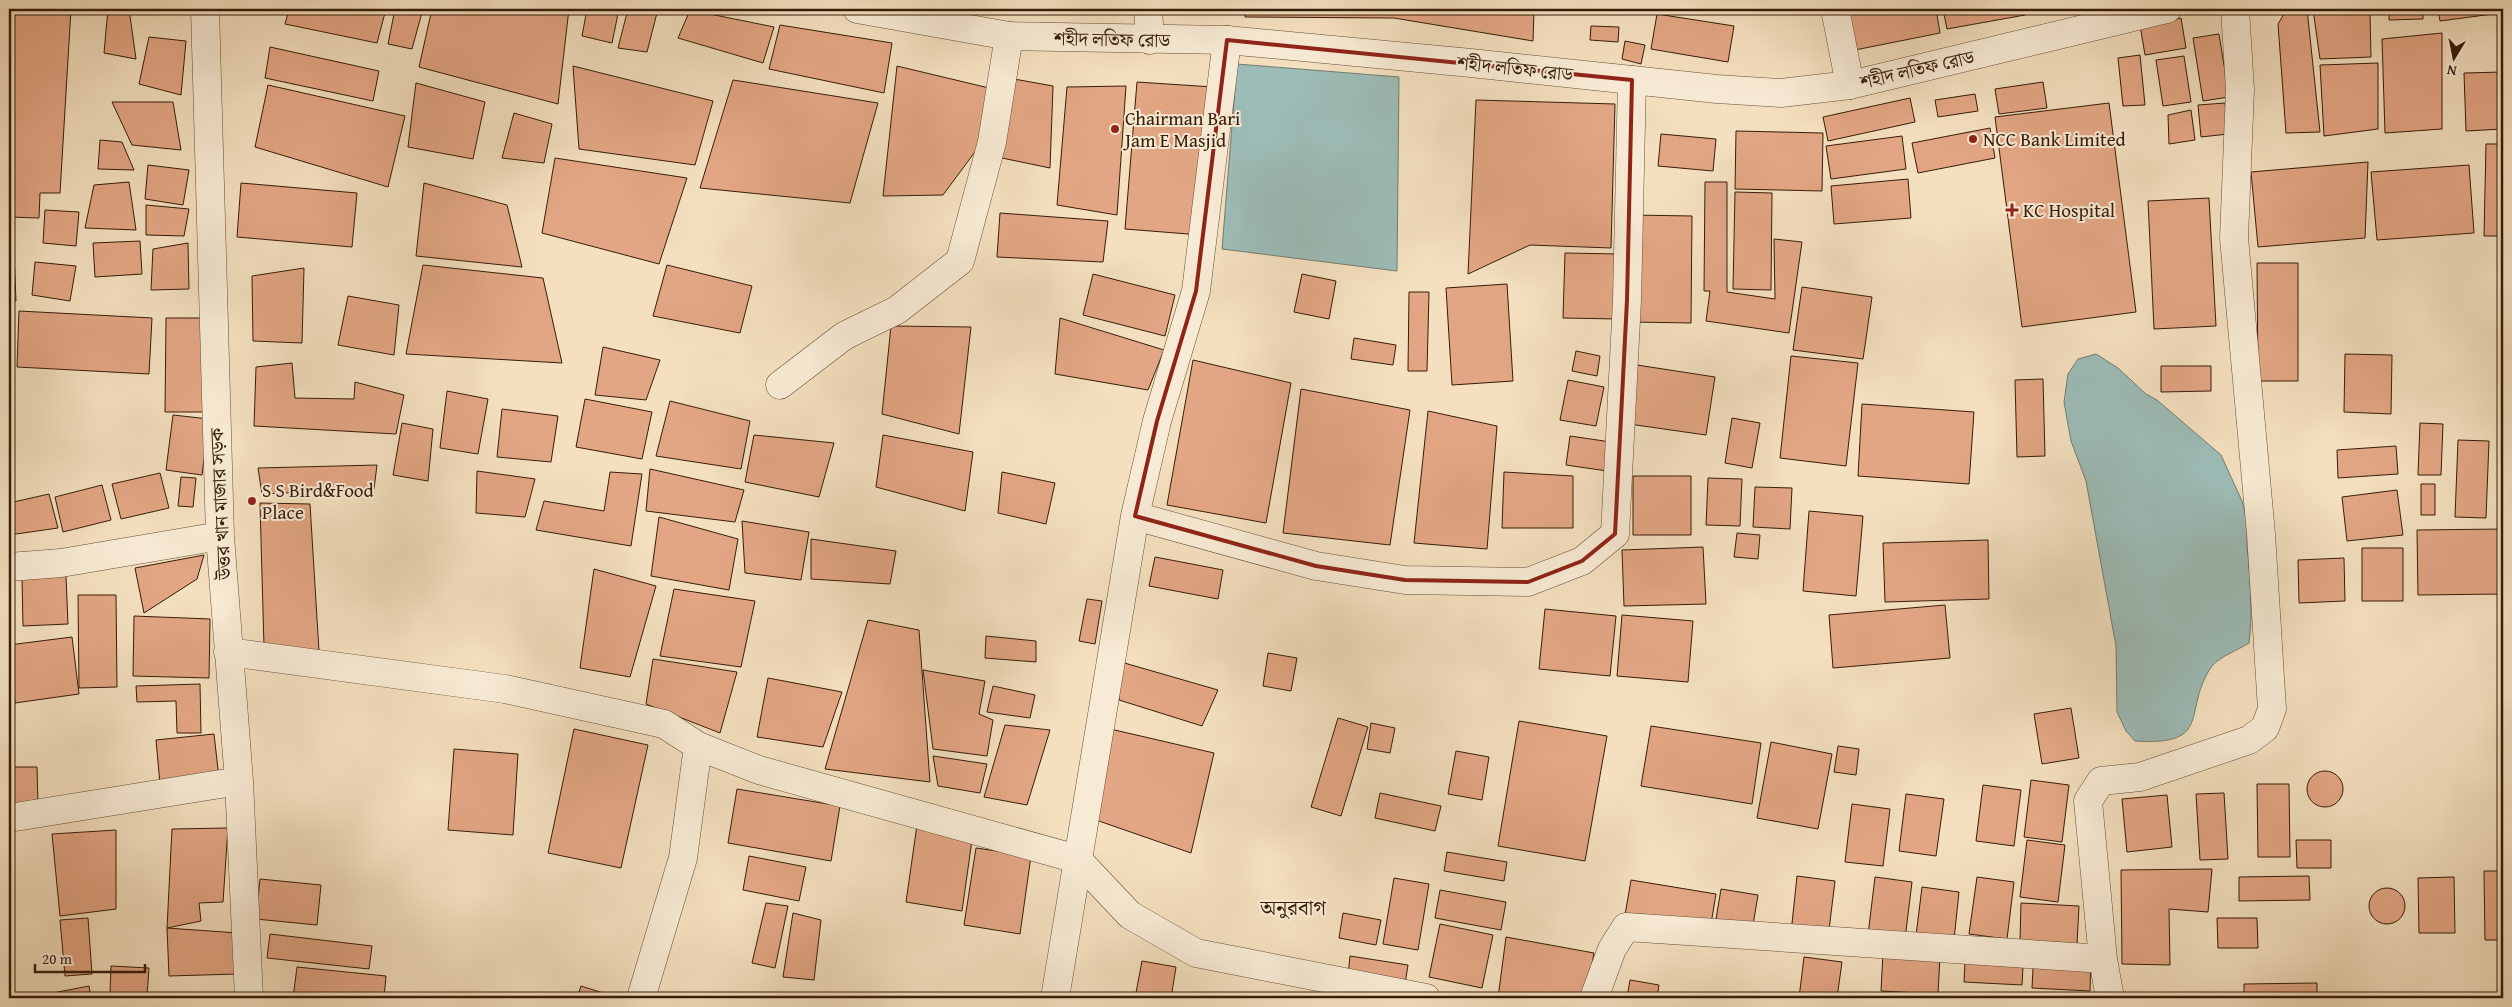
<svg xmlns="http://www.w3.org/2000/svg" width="2512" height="1007" viewBox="0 0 2512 1007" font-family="'Gentium Book Plus','Noto Serif Bengali',serif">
	<rect width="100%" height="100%" fill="#f4e0bf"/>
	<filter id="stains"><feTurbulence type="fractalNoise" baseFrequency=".004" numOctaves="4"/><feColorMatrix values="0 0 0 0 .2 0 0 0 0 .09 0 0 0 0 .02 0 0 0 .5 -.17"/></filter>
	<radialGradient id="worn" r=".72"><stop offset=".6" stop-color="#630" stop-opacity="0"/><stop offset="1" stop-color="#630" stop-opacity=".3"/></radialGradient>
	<path fill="#9cbcb7" stroke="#737c71" d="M1237,64L1399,77L1397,271L1222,249Z
		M2096,354L2118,368L2146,394L2157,400L2221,455L2242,501L2247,521V547L2250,576L2251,621L2249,643C2238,650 2219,657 2212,666C2181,710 2215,746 2135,741L2126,731L2117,712L2116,646L2086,481L2071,441L2064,402L2068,374L2078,359Z"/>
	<path fill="#e3a684" stroke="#361c09" d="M9,9H71L60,193H40L39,218L9,217Z
		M78,9H103V11Z
		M108,9H129L136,59L104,53Z
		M289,9H386L377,43L285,24Z
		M395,9H423L412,49L388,44Z
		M432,9H569L558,104L419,67Z
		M587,9H619L612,43L582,36Z
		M628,9H658L647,52L618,48Z
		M1155,9H1212V12H1155Z
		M1245,9H1534L1533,41L1394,18L1245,17Z
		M1843,9H1936L1940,33L1850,51Z
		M1943,9H2024L2025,15L1947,29Z
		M2287,9H2307L2320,132L2286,133L2278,24Z
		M2313,9H2356V13L2370,14L2371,57L2320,59Z
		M2389,9H2423V19L2389,20Z
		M2438,9H2492L2493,14L2440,21Z
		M2496,9H2503V14L2497,15Z
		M690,10L774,27L763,63L678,38Z
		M1657,14L1734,26L1728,62L1651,49Z
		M2181,18L2186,48L2145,55L2140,25Z
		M780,25L892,43L884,93L769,69Z
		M1591,26L1619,27L1618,42L1590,40Z
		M2442,33V129L2385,133L2382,39Z
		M2219,34L2229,97L2203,101L2193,38Z
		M149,37L186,41L181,95L139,84Z
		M1625,41L1645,45L1641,64L1622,59Z
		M270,47L379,71L373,101L265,78Z
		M2140,55L2145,105L2123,106L2118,58Z
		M2184,56L2191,102L2163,106L2156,60Z
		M2378,63V129L2324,136L2320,65Z
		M573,66L713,101L695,165L579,149Z
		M897,66L989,88L980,145L943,195L883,196Z
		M2503,72V129L2466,131L2464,73Z
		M1014,79L1053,86L1050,168L1002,158Z
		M733,80L878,103L850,203L700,188Z
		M1137,82L1213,87L1201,235L1125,229Z
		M2043,82L2047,108L1999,114L1995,89Z
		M416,83L485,102L473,159L408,147Z
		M268,85L405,116L388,187L255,147Z
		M1126,86L1117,215L1057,205L1067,87Z
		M1975,94L1978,111L1938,117L1935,100Z
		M1910,98L1915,122L1828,141L1823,117Z
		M1476,100L1615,104L1611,248L1530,245L1468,274Z
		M112,102H173L181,150L132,145Z
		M2109,103L2136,312L2022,327L1995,117Z
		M2225,103L2228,134L2201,137L2198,105Z
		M2191,110L2195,140L2169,144L2168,115Z
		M514,113L552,124L544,163L502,158Z
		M1990,128L1995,158L1918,173L1912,143Z
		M1736,131L1823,133L1822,191L1735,189Z
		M1661,134L1716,139L1713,171L1658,166Z
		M1902,136L1906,169L1831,179L1826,146Z
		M100,140L122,142L134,170L98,169Z
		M2486,144H2503V236H2484Z
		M555,158L687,178L659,264L542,233Z
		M2368,162L2365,238L2258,247L2251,172Z
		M148,165L189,170L183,205L145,199Z
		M2469,165L2474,233L2377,240L2371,172Z
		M1908,179L1911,218L1834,224L1831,186Z
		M129,182L136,230L85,228L94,185Z
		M1705,182H1727V292L1775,299L1774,239L1802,242L1789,333L1706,321L1710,291H1704Z
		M241,183L357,193L352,247L237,237Z
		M424,183L507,205L522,267L416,256Z
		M1735,192L1772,193L1771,290L1733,289Z
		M2209,198L2216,326L2154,329L2148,201Z
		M146,205L189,209L184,236L146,235Z
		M45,210L79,212L76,246L43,243Z
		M1000,213L1108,221L1103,262L997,257Z
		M1632,215L1692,216L1691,323L1631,322Z
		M140,241L142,274L95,277L93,243Z
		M188,243L189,289L151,290L153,249Z
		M9,253H14L16,301H9Z
		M1565,253L1619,254L1617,319L1563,318Z
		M35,262L76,266L70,301L32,295Z
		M2257,263H2298V381H2258Z
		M423,265L543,278L562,363L406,354Z
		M667,265L752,286L740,333L653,316Z
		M304,268L302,343L253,341L252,276Z
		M1093,274L1175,295L1165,336L1083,315Z
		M1302,274L1336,281L1329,319L1294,312Z
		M1507,284L1513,381L1452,385L1446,288Z
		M1802,287L1872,297L1863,359L1793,350Z
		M1409,292H1429L1427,371H1408Z
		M348,296L399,305L394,355L338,345Z
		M19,311L152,318L149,374L17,367Z
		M166,318H207V412H165Z
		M1060,318L1164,350L1148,390L1055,374Z
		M9,324L11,325L9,351Z
		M891,326L971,327L959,434L882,414Z
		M1354,338L1396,345L1393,365L1351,359Z
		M603,347L660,360L646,400L595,395Z
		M1576,351L1600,356L1597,376L1572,371Z
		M2345,354L2392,355L2391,414L2344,412Z
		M1791,356L1858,363L1846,466L1780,458Z
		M1193,360L1291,383L1266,523L1167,505Z
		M292,363L295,398L354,399L355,382L404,395L396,434L254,426L256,367Z
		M1637,365L1715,377L1706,435L1629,424Z
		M2161,366H2211V391L2161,392Z
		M2043,379L2045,456L2017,457L2015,380Z
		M1568,380L1604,387L1596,426L1560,420Z
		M1301,389L1410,410L1390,545L1283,533Z
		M447,391L488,399L478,454L440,448Z
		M585,399L652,412L642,459L576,447Z
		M670,401L750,421L741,469L656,456Z
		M1862,404L1974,412L1969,484L1858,476Z
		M502,409L558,416L551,462L497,457Z
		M1428,411L1497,426L1487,549L1414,543Z
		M173,415L209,419L202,475L166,470Z
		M1732,418L1760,423L1752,468L1725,463Z
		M402,423L433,429L428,481L393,475Z
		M2420,423L2443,424L2441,475H2418Z
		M754,435L834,443L819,497L745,482Z
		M883,435L973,452L965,511L876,487Z
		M2502,435H2503V513H2501Z
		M1570,436L1611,442L1607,471L1566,465Z
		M2458,440L2489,441L2486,518L2455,517Z
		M2396,446L2398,474L2338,478L2337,450Z
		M9,449L12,480L9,481Z
		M377,465L374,489L262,494L258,468Z
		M650,469L744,490L735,522L646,511Z
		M477,471L535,479L525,517L476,513Z
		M610,472L642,474L631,546L536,530L544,501L604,511Z
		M1002,472L1055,483L1046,524L998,513Z
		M1504,472L1573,476V528H1502Z
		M160,473L169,508L121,519L112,484Z
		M1633,476H1691V535H1633Z
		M181,477L196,478L193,507L178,506Z
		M1708,478L1742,479L1740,526L1706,525Z
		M2421,484H2435V515H2421Z
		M102,485L111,520L63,532L55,497Z
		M1755,487L1792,488L1790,529L1753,527Z
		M2397,490L2403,535L2347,541L2342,497Z
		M49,494L58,528L9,535V503Z
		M260,503L310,504L319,651L264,647Z
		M1809,511L1863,516L1856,596L1803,591Z
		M659,517L738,539L729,590L651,576Z
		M742,521L809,532L801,580L745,573Z
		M2503,529V594L2418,595L2417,530Z
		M1737,533L1760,535L1758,559L1734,557Z
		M811,539L896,551L890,584L811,579Z
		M1988,540L1989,599L1885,602L1883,543Z
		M1703,547L1706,604L1624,606L1622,550Z
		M2362,548H2403V601H2362Z
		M204,555L197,579L144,613L135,568Z
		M1155,557L1223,570L1218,599L1149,586Z
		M2344,558L2345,601L2299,603L2298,560Z
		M594,569L656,586L630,677L580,668Z
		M66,576L68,624L23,626L22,577Z
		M9,587L14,589L9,619Z
		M674,589L755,601L741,667L660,656Z
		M78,595H116L117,687L79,688Z
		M1087,599L1102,601L1095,644L1079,641Z
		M1945,605L1950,658L1833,668L1829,615Z
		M1545,609L1616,616L1610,676L1539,669Z
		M1622,615L1693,621L1688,682L1617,676Z
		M134,616L210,619L209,678L133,676Z
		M868,620L919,630L930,782L825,769Z
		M986,636L1036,641V662L985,658Z
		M72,637L79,694L15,703L9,645Z
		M1268,653L1297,658L1291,691L1263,686Z
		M653,659L737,672L720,733L646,704Z
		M1121,662L1218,690L1202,726L1119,700Z
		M923,670L985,681L979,714L993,720L987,756L933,749Z
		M768,678L842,692L823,747L757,737Z
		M200,684L201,733H177L176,701L137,702L136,686Z
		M993,686L1035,695L1030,718L987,712Z
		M2071,708L2079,758L2042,764L2034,714Z
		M1338,718L1368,727L1341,816L1311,807Z
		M1519,721L1607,736L1585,861L1498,846Z
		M1371,723L1395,728L1390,753L1367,749Z
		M1005,725L1050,730L1027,805L984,797Z
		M1651,726L1761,743L1752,804L1641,786Z
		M1106,728L1214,753L1191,853L1096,820Z
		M574,729L648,745L621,868L548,853Z
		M214,734L219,778L160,784L156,740Z
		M1771,742L1832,754L1818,829L1757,818Z
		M1838,746L1859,749L1856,775L1834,772Z
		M454,749L518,754L513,835L448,830Z
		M1456,751L1489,757L1482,800L1448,794Z
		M933,756L987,764L980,793L938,786Z
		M9,767H37L38,803H10Z
		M2307 789a18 18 0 1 1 36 0a18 18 0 1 1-36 0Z
		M2031,780L2069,785L2062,842L2024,837Z
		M2257,784H2289L2290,857H2258Z
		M1983,785L2021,790L2014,846L1976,841Z
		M737,789L840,806L831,861L728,843Z
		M1380,793L1441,806L1435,831L1375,818Z
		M2224,793L2228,859L2200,860L2196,794Z
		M1906,794L1944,799L1936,856L1899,851Z
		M2167,795L2172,847L2127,852L2122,799Z
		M1852,804L1890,809L1883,866L1845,862Z
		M917,825L973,833L962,911L906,902Z
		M228,828L223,902L199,903L201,921L167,928L172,829Z
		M116,830V909L60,916L52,834Z
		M2027,840L2065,845L2058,902L2020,897Z
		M2296,840H2331V868H2297Z
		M976,848L1031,856L1020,934L964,925Z
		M1447,852L1507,862L1504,881L1444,871Z
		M749,856L806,867L799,901L743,890Z
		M2212,869L2208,912L2169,909L2170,965L2122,964L2121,870Z
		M2484,871H2503V940H2485Z
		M1797,876L1835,881L1828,938L1791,933Z
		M2309,876L2310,900L2239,901V877Z
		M1875,877L1912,882L1905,939L1868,935Z
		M1977,877L2014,882L2007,939L1969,934Z
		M2454,877L2455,933H2419L2418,878Z
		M1394,878L1429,884L1418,950L1383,944Z
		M260,879L321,885L317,925L256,919Z
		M1631,880L1716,894L1710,930L1625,915Z
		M1922,887L1959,892L1953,949L1915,944Z
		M2369 906a18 18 0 1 1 36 0a18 18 0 1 1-36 0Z
		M1721,889L1758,895L1753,925L1716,919Z
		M1440,890L1506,902L1501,930L1435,918Z
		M766,903L788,906L775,968L752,963Z
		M2021,903L2079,906L2077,944L2020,941Z
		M793,913L821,920L814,980L783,977Z
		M1343,913L1381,920L1376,945L1339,938Z
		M88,918L92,974L65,976L60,920Z
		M2217,918H2257L2258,948H2218Z
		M1440,924L1493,935L1482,988L1429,977Z
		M167,928L238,933L237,974L169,976Z
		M270,934L372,946L369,969L267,958Z
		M1506,937L1594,953L1586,998H1498Z
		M1966,944L2024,947L2022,985L1964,982Z
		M2034,950L2091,953L2090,991L2032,988Z
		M1883,953L1940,956L1938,994L1881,991Z
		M1350,956L1408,965L1405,984L1348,975Z
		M1804,957L1842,962L1837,998H1799Z
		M1142,961L1176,967L1171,998H1135Z
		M111,966L149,968L147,995L110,993Z
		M297,967L386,976L384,998H293Z
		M1630,980L1659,985L1657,998H1627Z
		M2317,983V998H2244V984Z
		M89,986L91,998L32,997Z
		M581,986L619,998H577Z
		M13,987L15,998H9V988Z
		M2003,994L2060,997V998H2003Z
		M1853,995L1903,998H1853Z"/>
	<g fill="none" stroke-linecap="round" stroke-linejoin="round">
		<defs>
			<path id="minor" d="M205,9L220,536L239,781L249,998
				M1148,9L1150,40
				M1835,9L1850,85
				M1227,40L1196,291L1157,421L1135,516L1316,566L1405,580L1528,582L1582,561L1615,534L1627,300L1632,80
				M780,385L844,336L897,310L960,261L992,142L1009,36
				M9,567L61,563L220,536
				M228,652L505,689L664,724L698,746L759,770L1077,859L1130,915L1196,953L1426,998
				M9,818L239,781
				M641,998L683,858L698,746
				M1055,998L1135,516
				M1594,998L1612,949L1626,927L2103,959
				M2110,998L2103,959L2088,801L2101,781L2140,777L2249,740L2265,728L2272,709L2261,534L2234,238L2240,90L2235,9"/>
			<path id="tertiary" d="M857,9L1009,36L1227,40L1471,63L1717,89L1781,93L1850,85L2167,9"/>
		</defs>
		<use href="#minor" stroke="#664d36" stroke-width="29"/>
		<use href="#tertiary" stroke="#664d36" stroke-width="29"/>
		<use href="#minor" stroke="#f8ebd5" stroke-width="28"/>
		<use href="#tertiary" stroke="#f8ebd5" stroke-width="28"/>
	</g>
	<path fill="none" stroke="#8f2418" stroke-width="4" stroke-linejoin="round" d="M1227,40L1632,80L1627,300L1615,534L1582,561L1528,582L1405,580L1316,566L1135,516L1157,421L1196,291Z"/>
	<g fill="#8f2418" stroke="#f8ebd5" stroke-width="2">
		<circle cx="1115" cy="129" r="5"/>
		<circle cx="1973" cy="139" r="5"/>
		<path d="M2009.5 202.5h5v5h5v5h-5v5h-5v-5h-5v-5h5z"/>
		<circle cx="252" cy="501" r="5"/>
	</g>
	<g text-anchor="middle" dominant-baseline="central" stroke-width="4" stroke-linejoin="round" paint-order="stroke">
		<g font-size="19" fill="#361c09" stroke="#f8ebd5">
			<text transform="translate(1112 39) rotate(1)">শহীদ লতিফ রোড</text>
			<text transform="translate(1515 68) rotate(6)">শহীদ লতিফ রোড</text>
			<text transform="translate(1917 69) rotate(-13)">শহীদ লতিফ রোড</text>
			<text transform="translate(220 504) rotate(-93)">উত্তর খান মাজার সড়ক</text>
		</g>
		<g font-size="19" fill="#361c09" stroke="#f8ebd5" text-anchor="start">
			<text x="1125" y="118">Chairman Bari<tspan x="1125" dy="22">Jam E Masjid</tspan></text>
			<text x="1983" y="139">NCC Bank Limited</text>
			<text x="2023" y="210">KC Hospital</text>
			<text x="262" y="490">S S Bird&amp;Food<tspan x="262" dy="22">Place</tspan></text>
		</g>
		<g font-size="21" fill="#361c09" stroke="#f8ebd5">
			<text x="1293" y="907">অনুরবাগ</text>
		</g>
	</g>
	<rect width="2512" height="1007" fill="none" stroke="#f4e0bf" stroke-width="30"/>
	<rect x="10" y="10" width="2492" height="987" fill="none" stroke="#361c09" stroke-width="2.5"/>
	<rect x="15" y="15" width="2482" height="977" fill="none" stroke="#361c09"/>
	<g transform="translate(2454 58) rotate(190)" stroke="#f8ebd5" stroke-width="4" paint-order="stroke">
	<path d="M0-4L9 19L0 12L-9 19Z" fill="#361c09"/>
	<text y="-8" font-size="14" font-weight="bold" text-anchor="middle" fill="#361c09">N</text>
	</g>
	<path d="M35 964v8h110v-8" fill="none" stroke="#361c09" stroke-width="2.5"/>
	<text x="42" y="964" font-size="15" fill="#361c09" stroke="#f8ebd5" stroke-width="4" paint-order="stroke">20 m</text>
	<rect width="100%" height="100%" filter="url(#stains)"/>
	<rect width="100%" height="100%" fill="url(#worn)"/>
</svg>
